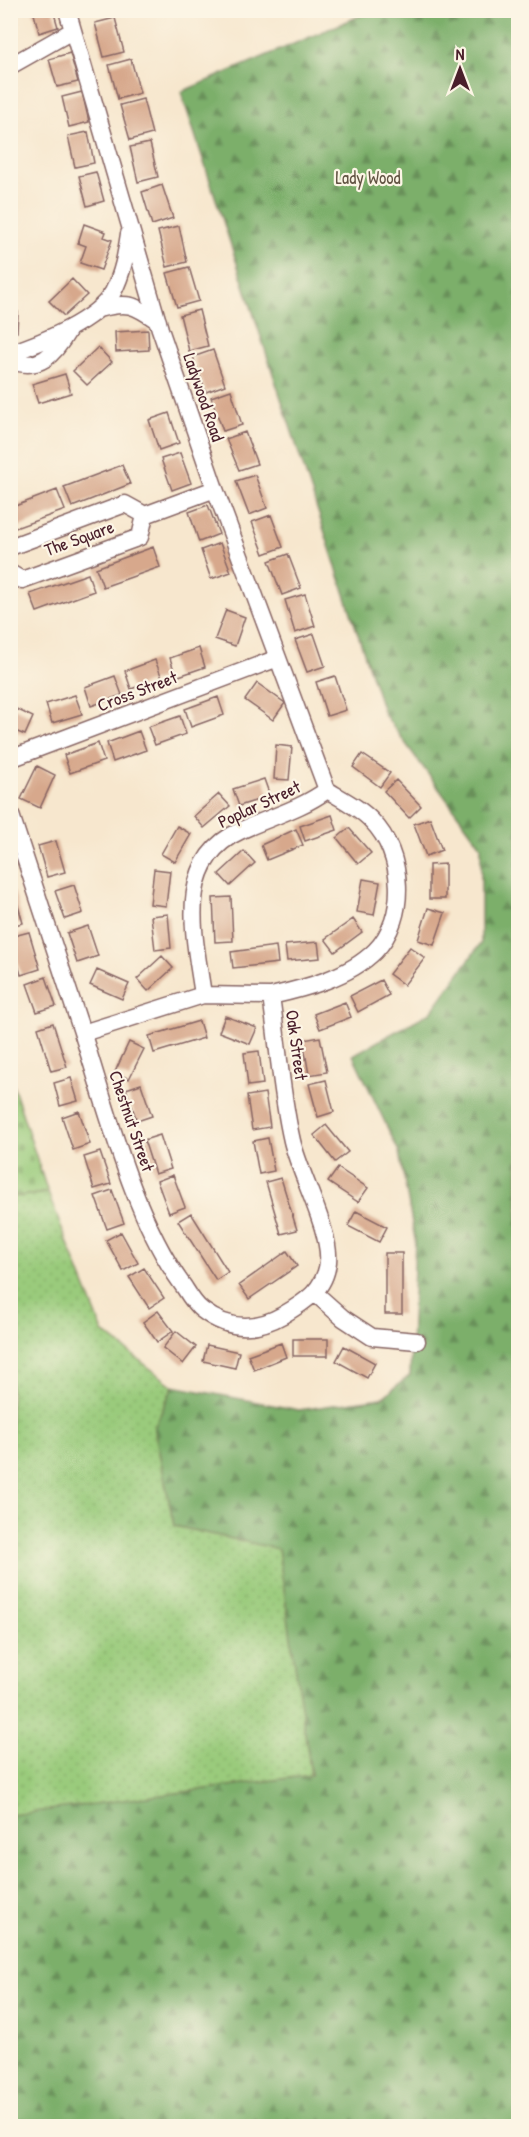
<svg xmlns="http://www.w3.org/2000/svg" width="529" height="2137" viewBox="0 0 529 2137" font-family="'Patrick Hand',sans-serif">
	<defs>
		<pattern id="forest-firs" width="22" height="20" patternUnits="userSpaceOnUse" patternTransform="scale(1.5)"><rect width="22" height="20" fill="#7baf6b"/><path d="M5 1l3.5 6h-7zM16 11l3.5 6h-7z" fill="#678e58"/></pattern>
		<pattern id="cemetery-stones" width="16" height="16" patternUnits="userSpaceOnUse" patternTransform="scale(1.5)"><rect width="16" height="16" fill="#9acb7b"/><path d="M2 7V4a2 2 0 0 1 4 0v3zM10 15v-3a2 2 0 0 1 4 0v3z" fill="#86ae6a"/></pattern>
		<pattern id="park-dots" width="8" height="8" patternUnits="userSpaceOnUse" patternTransform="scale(1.5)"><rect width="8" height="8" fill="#9acb7b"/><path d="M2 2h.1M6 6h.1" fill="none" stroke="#86ae6a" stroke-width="1.8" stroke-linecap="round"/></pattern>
	</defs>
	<rect width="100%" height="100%" fill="#fcf5e5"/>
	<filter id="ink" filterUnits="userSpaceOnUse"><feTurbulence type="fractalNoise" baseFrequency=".0167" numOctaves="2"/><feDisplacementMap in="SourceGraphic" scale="12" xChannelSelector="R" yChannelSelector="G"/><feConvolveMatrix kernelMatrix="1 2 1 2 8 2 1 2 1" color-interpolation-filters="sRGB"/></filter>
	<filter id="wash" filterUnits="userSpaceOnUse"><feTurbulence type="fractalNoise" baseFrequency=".008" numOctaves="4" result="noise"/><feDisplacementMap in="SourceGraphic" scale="24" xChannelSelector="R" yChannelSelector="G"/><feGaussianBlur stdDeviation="1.35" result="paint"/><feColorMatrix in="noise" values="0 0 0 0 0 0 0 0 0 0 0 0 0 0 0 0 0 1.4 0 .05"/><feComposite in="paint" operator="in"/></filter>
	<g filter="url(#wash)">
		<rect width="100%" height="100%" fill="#f7e7ce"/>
		<path fill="url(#forest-firs)" stroke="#62674b" stroke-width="1.5" d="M371,11H518V2126H11L10,1815L311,1775L278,1549L174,1526L154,1428L173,1386L299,1410L382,1398L410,1375L415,1239L399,1152L353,1055L431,1012L481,943V846L384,714L181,92Z"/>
		<path fill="url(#cemetery-stones)" stroke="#727553" stroke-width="1.5" d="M11,1079L48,1193L11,1197Z"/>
		<path fill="url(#park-dots)" stroke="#727553" stroke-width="1.5" d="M48,1193L103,1332L173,1386L154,1428L174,1526L278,1549L311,1775L11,1815V1197Z"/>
		<g id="blocks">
			<path fill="#d7a88c" d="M33,10H53L58,27L39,33Z
				M115,18L124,52L104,57L95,23Z
				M70,53L78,82L57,87L49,59Z
				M131,59L140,93L118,99L109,65Z
				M82,92L89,122L69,127L62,97Z
				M143,99L152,134L130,140L120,105Z
				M88,132L94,163L75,167L68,136Z
				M150,143L158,177L138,182L130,147Z
				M96,172L104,201L87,206L79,176Z
				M162,185L173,218L152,225L142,192Z
				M84,224L106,232L104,237L112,240L101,270L80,263L86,246L78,243Z
				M179,226L187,262L167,267L158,231Z
				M189,267L199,301L177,307L167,273Z
				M72,279L87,295L64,316L49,301Z
				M199,310L208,346L189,351L180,315Z
				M10,311L18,312L17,332H10Z
				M148,330L149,350L116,352L115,332Z
				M98,347L112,362L87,385L73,371Z
				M213,350L225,385L206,392L193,357Z
				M65,374L71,393L38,403L32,384Z
				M231,390L242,425L223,431L211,397Z
				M169,413L179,443L159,450L149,420Z
				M245,432L257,464L239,470L226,439Z
				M180,453L191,483L172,490L161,459Z
				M122,465L130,484L72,507L64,487Z
				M255,475L267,508L249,515L236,481Z
				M57,490L65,510L10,530V508Z
				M208,505L219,534L199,542L189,512Z
				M271,515L283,547L264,554L252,522Z
				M220,543L231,572L211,579L201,550Z
				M153,547L160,567L103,587L96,568Z
				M288,554L301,588L282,595L269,561Z
				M88,574L94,591L37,612L30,594Z
				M305,594L315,626L295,633L285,600Z
				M226,610L245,617L235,646L215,639Z
				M314,634L325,666L307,672L295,640Z
				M199,648L205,667L176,677L170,658Z
				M155,660L162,678L131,689L125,671Z
				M115,676L122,695L91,706L85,687Z
				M335,676L346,710L327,716L316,682Z
				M257,683L285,703L273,720L245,700Z
				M75,695L82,714L52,723L46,704Z
				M218,697L224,715L191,727L185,709Z
				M10,706L33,717L25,735L10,729Z
				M180,716L186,734L155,745L148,727Z
				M139,731L146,750L113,762L107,743Z
				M98,743L104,761L70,773L64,755Z
				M276,745L292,747L289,780L274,779Z
				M362,754L390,773L380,787L353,767Z
				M37,766L55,775L40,808L21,799Z
				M264,779L270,796L239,806L233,789Z
				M396,780L421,806L409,818L384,791Z
				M219,794L230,806L204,828L194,816Z
				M332,815L337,830L305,841L300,826Z
				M430,818L442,850L426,856L414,824Z
				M177,826L191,834L175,862L161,854Z
				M349,828L371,853L358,864L337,838Z
				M296,829L303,845L267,860L261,845Z
				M56,841L65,872L47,877L38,846Z
				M244,851L255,863L230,886L219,874Z
				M445,864V899H429V865Z
				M154,869L170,871L166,906L150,904Z
				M363,879L380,882L374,915L357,912Z
				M74,885L83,913L65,919L55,891Z
				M14,892L23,923L10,926V893Z
				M231,897L233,941L215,942L213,898Z
				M428,908L445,913L434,945L418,940Z
				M168,914L171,948L155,950L151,916Z
				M353,919L362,932L335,952L325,939Z
				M88,926L98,956L77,963L67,933Z
				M29,932L40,969L21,975L10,937Z
				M318,942L320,958L287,961L285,945Z
				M276,946L278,963L233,968L231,952Z
				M410,947L425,958L404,985L389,974Z
				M162,956L173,968L148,991L137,979Z
				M97,970L129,984L122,999L90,985Z
				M46,977L56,1006L37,1012L27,984Z
				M381,980L389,995L358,1012L350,996Z
				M345,1002L351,1017L320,1029L314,1014Z
				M225,1016L257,1028L250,1044L219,1032Z
				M199,1021L204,1038L154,1053L149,1036Z
				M53,1023L67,1067L51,1071L38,1028Z
				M320,1037L327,1072L309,1075L303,1040Z
				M129,1042L144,1049L129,1079L115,1072Z
				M259,1051L263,1084L248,1086L244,1053Z
				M71,1078L78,1101L60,1106L54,1083Z
				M326,1080L334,1112L318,1117L309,1084Z
				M141,1084L152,1116L137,1121L126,1089Z
				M265,1093L270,1127L252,1130L247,1096Z
				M79,1111L90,1144L73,1150L62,1117Z
				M326,1125L348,1152L335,1162L314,1135Z
				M160,1135L171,1169L155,1174L144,1140Z
				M268,1138L274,1171L259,1174L253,1141Z
				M100,1152L111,1184L94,1189L84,1157Z
				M338,1168L368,1188L358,1202L328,1182Z
				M173,1175L185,1207L169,1213L157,1181Z
				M281,1178L297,1230L281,1234L266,1182Z
				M112,1190L124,1223L107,1229L95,1196Z
				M356,1211L387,1227L379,1242L348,1226Z
				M191,1213L228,1272L216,1280L178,1221Z
				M121,1232L138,1263L123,1271L106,1240Z
				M287,1251L297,1266L249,1299L239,1285Z
				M385,1253H402V1314H385Z
				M144,1268L164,1298L149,1308L129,1277Z
				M158,1311L173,1331L157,1342L143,1322Z
				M176,1331L196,1347L183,1364L163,1348Z
				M293,1339H328V1356H293Z
				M281,1343L286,1357L254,1370L248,1355Z
				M207,1345L239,1352L235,1368L203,1361Z
				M344,1346L375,1363L367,1378L336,1361Z"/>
		</g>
	</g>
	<g filter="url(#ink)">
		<use href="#blocks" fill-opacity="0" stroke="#876564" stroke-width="1.5"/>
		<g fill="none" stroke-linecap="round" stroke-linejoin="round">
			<defs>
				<path id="minor" d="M67,10L160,329L215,489L327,790
					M10,66L72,31
					M98,309C127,301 134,304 158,321
					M10,353C41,343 96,321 113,292C123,273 126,254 129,234
					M10,360C39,372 54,355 68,331
					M10,547L125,504L145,515L215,489
					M10,573L22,580L140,537L145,515
					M10,759L278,658
					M10,812C35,887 59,961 83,1035C109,1116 134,1219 184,1287C189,1295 195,1305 202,1310C228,1330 255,1331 283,1315C305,1302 325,1290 328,1262C331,1231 300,1175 292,1141C281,1094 278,1044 271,996C306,988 349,977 375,951C408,918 404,853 372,821C360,808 342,799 327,790
					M203,995C195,938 174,861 240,831C270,817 301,809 327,790
					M83,1033L203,995L271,996
					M316,1294L343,1318L372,1337L417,1341"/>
			</defs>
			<use href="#minor" stroke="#876564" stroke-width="19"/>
			<use href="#minor" stroke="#fff" stroke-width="16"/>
		</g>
	</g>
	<g text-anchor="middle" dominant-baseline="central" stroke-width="4.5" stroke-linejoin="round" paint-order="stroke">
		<g font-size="18" fill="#625343" stroke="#fcf5e5">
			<text x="368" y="177">Lady Wood</text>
		</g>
		<g font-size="18" fill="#4a1f2b" stroke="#fcf5e5">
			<text transform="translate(204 397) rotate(71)">Ladywood Road</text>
			<text transform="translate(79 538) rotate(-20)">The Square</text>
			<text transform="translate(137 691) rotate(-21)">Cross Street</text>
			<text transform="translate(259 804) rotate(-25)">Poplar Street</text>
			<text transform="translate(297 1045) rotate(82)">Oak Street</text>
			<text transform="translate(132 1121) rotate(71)">Chestnut Street</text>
		</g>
	</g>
	<rect width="529" height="2137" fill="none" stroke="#fcf5e5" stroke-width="36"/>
	<g transform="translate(460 69)" stroke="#fcf5e5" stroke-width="4.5" paint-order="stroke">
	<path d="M0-4.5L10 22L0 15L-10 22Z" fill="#4a1f2b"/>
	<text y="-9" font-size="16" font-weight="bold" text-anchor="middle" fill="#4a1f2b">N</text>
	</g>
</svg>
